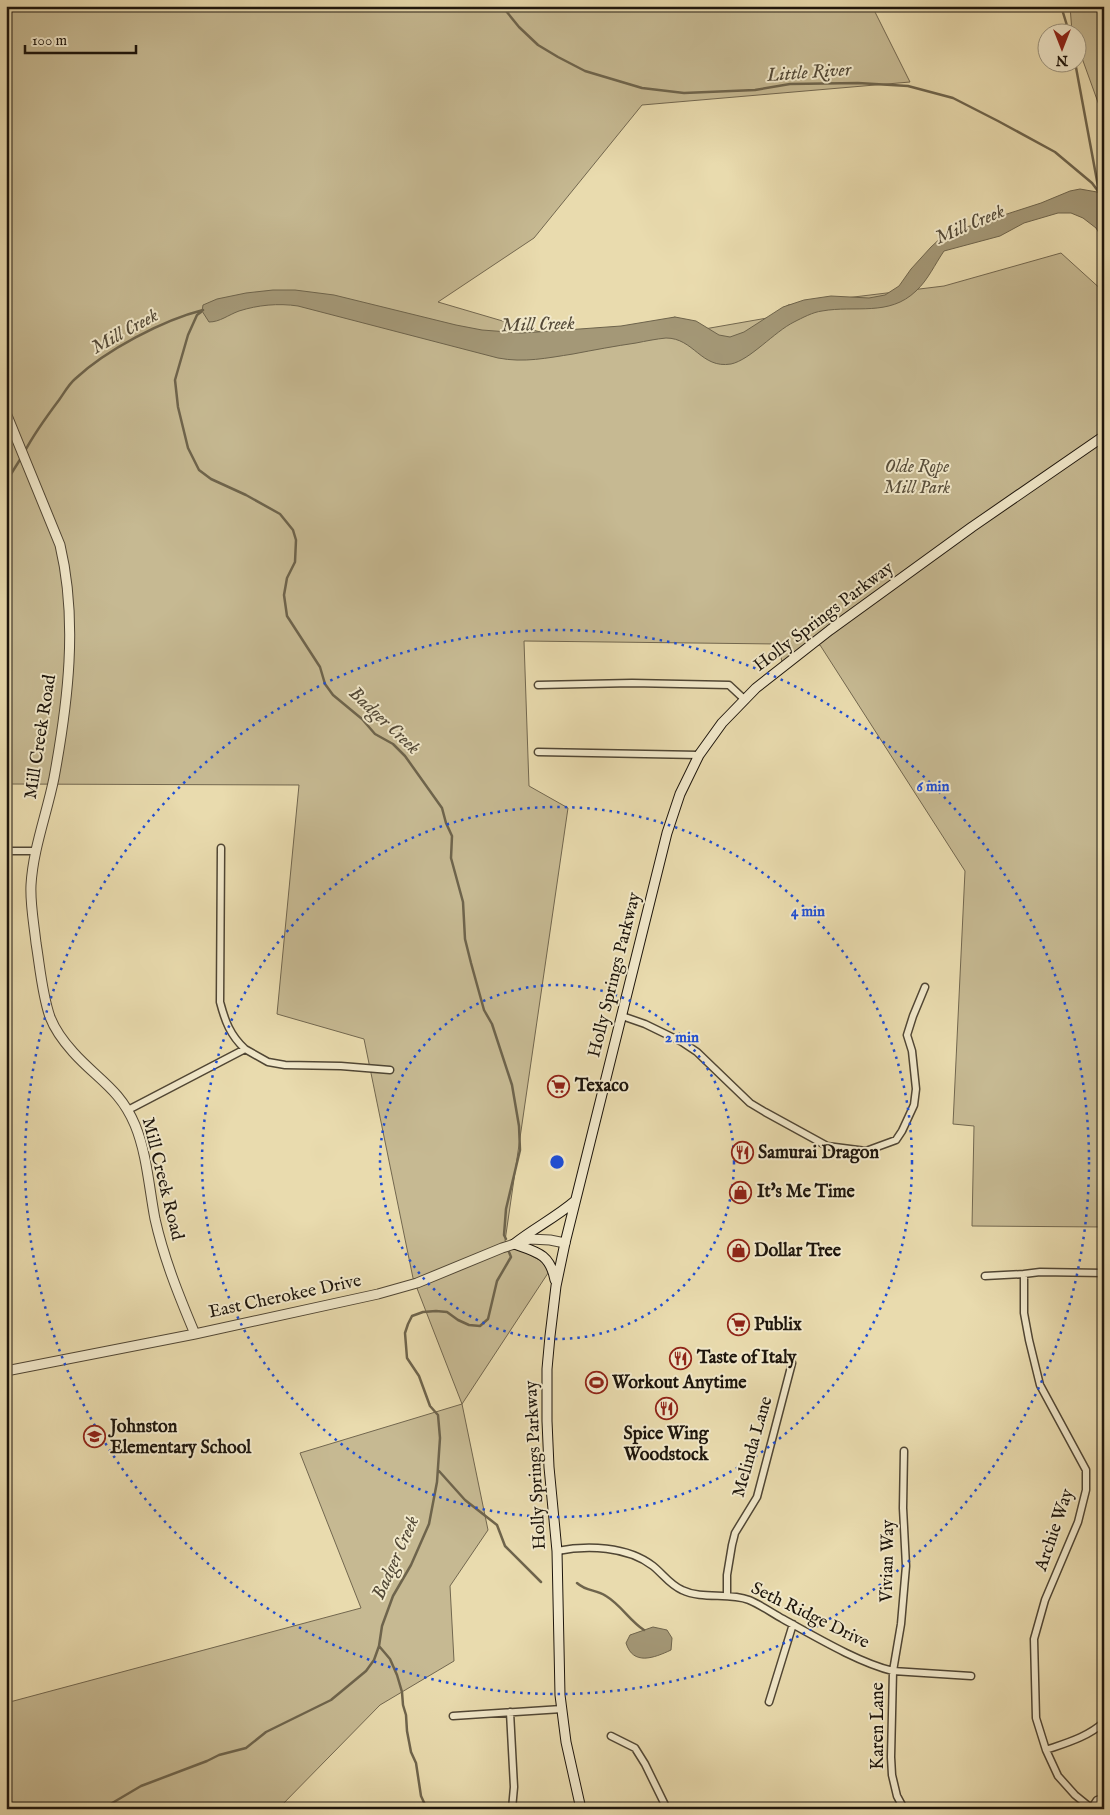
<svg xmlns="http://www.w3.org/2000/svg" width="1110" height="1815" viewBox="0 0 1110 1815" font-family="'IM FELL English',serif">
	<rect width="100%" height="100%" fill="#e9dbae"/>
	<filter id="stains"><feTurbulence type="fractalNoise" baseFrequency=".004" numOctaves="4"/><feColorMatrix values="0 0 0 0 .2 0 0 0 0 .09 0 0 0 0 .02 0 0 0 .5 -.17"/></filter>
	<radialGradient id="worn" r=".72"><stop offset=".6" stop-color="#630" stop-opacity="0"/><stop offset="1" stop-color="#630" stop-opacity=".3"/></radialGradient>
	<path fill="#c6b992" stroke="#72674f" d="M6,6H872L910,82L642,105L534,238L438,302L591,347L675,317L693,331L773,317L788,305L944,286L1061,253L1104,292V1227L972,1226L974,1126L953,1124L965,871L820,645H807L782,662L778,644L524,641L529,786L568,808L505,1241L552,1267L462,1404L488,1530L450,1586L454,1661L380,1705L278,1809H6V1703L361,1608L300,1453L462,1404L413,1278L364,1039L277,1014L299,785L6,784Z
		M1070,6H1104V119L1078,47V32H1072Z"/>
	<path fill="#a49877" stroke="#6e644c" d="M1080,189L1097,192L1104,199V241L1096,228L1083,218L1071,213H1058L1024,223L1000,236L944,251C935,264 928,280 916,291C889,317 855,305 822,311C813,312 802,318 794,322C774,332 750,360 731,364C701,369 694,338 666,338C656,339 646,341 636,343C615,346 594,350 573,354C547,358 524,363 498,358L298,306C278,303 258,305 239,311C228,315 220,322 209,322L202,311L203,305L217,299L246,293L273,290H295L334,295L456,325L482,330L521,333L552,331L621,326L675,317L696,321L719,335L730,337L744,332L783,307L804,300L831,296L869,298L885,295L899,286L911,269L931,247L945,234L1041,203L1070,191Z
		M653,1627L667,1630L672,1638L671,1650C654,1658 633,1666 626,1643L630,1635Z"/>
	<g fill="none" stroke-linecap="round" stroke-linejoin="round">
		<path stroke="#6e644c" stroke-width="2.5" d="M502,6L519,27L538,45L558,57L585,71L642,88L684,93L755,90L790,84L858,83L908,86L953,98L998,121L1055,152L1092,183L1098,191
			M1061,6L1069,32
			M1075,62L1100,197
			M201,312L197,315L188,335L175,380L178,407L188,448L199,470L211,479L246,495L280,514L293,530L296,540L295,562L287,578L284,595L287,616L320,667L325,684L333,695L362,719L375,734L393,744L405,756L442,808L446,823L452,836L451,858L463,902L465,939L471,963L484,1010L492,1024L512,1085L519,1126L520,1150L506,1209L504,1235L506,1239
			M25,451C35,432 47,416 59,400C64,393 69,384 75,379C106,350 163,320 203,310
			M6,482L21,458
			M439,1471L465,1500L497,1525L505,1546L541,1582
			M577,1583C587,1592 596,1589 606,1596C621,1605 630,1621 644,1630
			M379,1646L390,1659L397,1675L402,1692L403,1705L406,1715L407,1731L411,1752L416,1763L421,1796L427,1809
			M102,1809L141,1786L207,1761L219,1755L246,1748L266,1732L331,1700L366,1671L374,1660L379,1646L382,1626L393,1596L411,1565L429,1524L437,1482L440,1438L438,1415L430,1406L419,1376L407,1358L405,1333L408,1324L412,1316L423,1312L436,1311L447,1312L458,1320L469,1325L480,1326L488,1319L497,1281L511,1257L509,1252"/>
		<defs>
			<path id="minor" d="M538,685L632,683L729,685L744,699
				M538,752L699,755
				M221,848L220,1002C225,1021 230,1035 245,1049
				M6,851H36
				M622,1016L645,1024L682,1042L697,1052L750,1103L765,1112L827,1146L866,1151L896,1140L902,1131L914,1105L916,1089L912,1051L907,1035L913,1016L925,987
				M128,1110L245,1049L268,1062L285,1065L341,1066L390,1070
				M985,1276L1024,1274
				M557,1551C587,1545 627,1546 653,1566C663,1574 670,1585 682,1590C703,1600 728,1592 749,1600C761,1605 772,1613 783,1619C814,1636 859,1663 893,1671L971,1676
				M727,1596V1575L732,1545L735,1533L757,1497L792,1363
				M769,1702L793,1624
				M510,1712L514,1787L512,1809
				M453,1716L562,1709
				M611,1736L635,1748L645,1764L667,1809
				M1046,1750C1066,1743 1088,1737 1104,1722
				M1091,1808L1075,1795L1058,1776L1046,1750L1036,1718L1034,1639L1045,1600L1078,1522L1086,1490V1470L1040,1385L1029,1340L1024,1313V1274L1040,1272L1104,1273
				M904,1809L897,1796L892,1775L891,1757L893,1671L901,1624L906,1566L903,1508L904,1451
				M1091,1809L1097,1800L1104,1798"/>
			<path id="tertiary" d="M6,413L60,545C78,621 68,702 54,778C47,813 33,849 31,885C30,904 34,924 36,943C40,967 42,994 50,1017C55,1030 64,1042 73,1052C97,1079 120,1089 135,1125C147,1154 149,1188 155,1219C164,1259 179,1296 195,1334
				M6,1371L195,1334L378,1294L417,1283L502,1248L530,1239L550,1240L565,1243"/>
			<path id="secondary" d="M514,1244C534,1228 555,1218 575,1201
				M514,1244C537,1252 550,1254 555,1280
				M581,1809L566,1742L560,1695L557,1551L549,1467L547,1421V1369L550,1336L556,1286L565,1243L667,833L680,794L699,755L722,723L756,688L830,630L972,527L1104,436"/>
		</defs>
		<use href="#minor" stroke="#504634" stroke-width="9"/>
		<use href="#tertiary" stroke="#504634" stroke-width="11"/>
		<use href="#secondary" stroke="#1d150c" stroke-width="11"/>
		<use href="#minor" stroke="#f1e8ca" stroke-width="6"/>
		<use href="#tertiary" stroke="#f1e8ca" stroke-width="9"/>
		<use href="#secondary" stroke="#f1e8ca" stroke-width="9"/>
	</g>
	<g fill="none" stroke="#1d4ed8" stroke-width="2.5" stroke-dasharray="2.5 5">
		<circle cx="557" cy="1162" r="177"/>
		<circle cx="557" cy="1162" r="355"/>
		<circle cx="557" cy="1162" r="532"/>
	</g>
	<defs>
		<symbol id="supermarket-ring" viewBox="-11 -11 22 22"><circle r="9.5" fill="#f1e8ca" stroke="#8f2418" stroke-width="1.5"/><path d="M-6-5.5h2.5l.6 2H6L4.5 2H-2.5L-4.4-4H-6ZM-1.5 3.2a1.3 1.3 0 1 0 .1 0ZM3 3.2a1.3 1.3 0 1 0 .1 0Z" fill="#8f2418"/></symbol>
		<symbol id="restaurant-ring" viewBox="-11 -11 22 22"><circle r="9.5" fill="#f1e8ca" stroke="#8f2418" stroke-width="1.5"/><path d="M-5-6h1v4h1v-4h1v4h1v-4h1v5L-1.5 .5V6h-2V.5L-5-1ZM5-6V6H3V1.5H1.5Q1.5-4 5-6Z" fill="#8f2418"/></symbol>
		<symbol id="shop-ring" viewBox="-11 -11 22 22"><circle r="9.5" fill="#f1e8ca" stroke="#8f2418" stroke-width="1.5"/><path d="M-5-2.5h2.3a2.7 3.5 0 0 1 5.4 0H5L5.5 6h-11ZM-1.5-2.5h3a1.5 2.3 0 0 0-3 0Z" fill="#8f2418"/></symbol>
		<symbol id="stadium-ring" viewBox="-11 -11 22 22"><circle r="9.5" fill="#f1e8ca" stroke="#8f2418" stroke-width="1.5"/><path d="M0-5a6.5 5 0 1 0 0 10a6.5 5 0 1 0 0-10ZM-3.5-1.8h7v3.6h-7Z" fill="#8f2418"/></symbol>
		<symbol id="school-ring" viewBox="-11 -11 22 22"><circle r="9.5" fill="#f1e8ca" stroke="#8f2418" stroke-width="1.5"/><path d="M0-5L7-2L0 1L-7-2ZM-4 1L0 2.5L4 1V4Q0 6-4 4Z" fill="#8f2418"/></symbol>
	</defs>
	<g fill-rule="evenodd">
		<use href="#supermarket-ring" x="546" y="1074" width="25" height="25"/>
		<use href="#restaurant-ring" x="730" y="1140" width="25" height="25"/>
		<use href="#shop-ring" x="728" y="1180" width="25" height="25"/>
		<use href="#shop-ring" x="726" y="1238" width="25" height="25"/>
		<use href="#supermarket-ring" x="726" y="1312" width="25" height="25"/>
		<use href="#restaurant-ring" x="668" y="1346" width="25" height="25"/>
		<use href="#stadium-ring" x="584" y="1370" width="25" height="25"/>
		<use href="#restaurant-ring" x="654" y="1396" width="25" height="25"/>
		<use href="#school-ring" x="82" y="1424" width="25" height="25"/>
	</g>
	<g text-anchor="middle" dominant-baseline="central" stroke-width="4" stroke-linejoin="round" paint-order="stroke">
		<g font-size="18" font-style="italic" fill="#584e3b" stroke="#f1e8ca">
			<text x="917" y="467">Olde Rope<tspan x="917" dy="21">Mill Park</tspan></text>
		</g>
		<g font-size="18" fill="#1d150c" stroke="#f1e8ca">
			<text transform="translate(824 617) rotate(-37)">Holly Springs Parkway</text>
			<text transform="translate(41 737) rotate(-81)">Mill Creek Road</text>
			<text transform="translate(615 975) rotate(-76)">Holly Springs Parkway</text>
			<text transform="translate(162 1179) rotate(76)">Mill Creek Road</text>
			<text transform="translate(285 1297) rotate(-12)">East Cherokee Drive</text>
			<text transform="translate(753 1447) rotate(-74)">Melinda Lane</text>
			<text transform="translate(536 1465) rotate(-93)">Holly Springs Parkway</text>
			<text transform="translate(1055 1530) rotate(-71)">Archie Way</text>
			<text transform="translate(888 1561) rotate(-89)">Vivian Way</text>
			<text transform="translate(810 1616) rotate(26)">Seth Ridge Drive</text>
			<text transform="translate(878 1726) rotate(-90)">Karen Lane</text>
		</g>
		<g font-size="18" font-weight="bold" fill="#1d150c" stroke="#f1e8ca" text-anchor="start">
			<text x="575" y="1086">Texaco</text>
			<text x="758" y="1153">Samurai Dragon</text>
			<text x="757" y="1192">It's Me Time</text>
			<text x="754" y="1251">Dollar Tree</text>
			<text x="754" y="1325">Publix</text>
			<text x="697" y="1358">Taste of Italy</text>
			<text x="612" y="1383">Workout Anytime</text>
			<text x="110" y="1427">Johnston<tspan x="110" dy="21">Elementary School</tspan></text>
			<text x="666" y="1434" text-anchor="middle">Spice Wing<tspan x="666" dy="21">Woodstock</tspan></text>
		</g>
		<g font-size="19" font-style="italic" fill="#534937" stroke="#f1e8ca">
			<text transform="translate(809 73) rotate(-4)">Little River</text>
			<text transform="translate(970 225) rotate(-23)">Mill Creek</text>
			<text transform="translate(538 325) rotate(-2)">Mill Creek</text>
			<text transform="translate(125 332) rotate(-29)">Mill Creek</text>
			<text transform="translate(384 721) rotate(43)">Badger Creek</text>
			<text transform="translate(396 1558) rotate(-66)">Badger Creek</text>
		</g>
	</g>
	<circle cx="557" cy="1162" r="8" fill="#1d4ed8" stroke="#f1e8ca" stroke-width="2.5"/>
	<g font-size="15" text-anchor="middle" font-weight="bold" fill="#1d4ed8" stroke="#f1e8ca" stroke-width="4" stroke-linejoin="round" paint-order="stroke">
		<text x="933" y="791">6 min</text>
		<text x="808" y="916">4 min</text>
		<text x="682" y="1042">2 min</text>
	</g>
	<rect width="1110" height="1815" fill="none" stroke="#e9dbae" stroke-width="25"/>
	<rect x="8" y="8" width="1095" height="1800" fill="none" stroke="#1d150c" stroke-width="2.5"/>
	<rect x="12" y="12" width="1085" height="1790" fill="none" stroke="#1d150c"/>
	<g transform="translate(1062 48) rotate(180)"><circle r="24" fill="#f1e8ca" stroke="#9c947e"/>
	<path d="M0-4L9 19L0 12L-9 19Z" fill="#8f2418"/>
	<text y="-8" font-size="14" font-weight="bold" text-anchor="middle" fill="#1d150c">N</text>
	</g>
	<path d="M25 45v8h111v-8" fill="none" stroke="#1d150c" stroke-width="2.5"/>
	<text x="32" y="45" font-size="15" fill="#1d150c" stroke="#f1e8ca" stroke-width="4" paint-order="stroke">100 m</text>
	<rect width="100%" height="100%" filter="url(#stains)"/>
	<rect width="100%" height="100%" fill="url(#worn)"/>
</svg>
